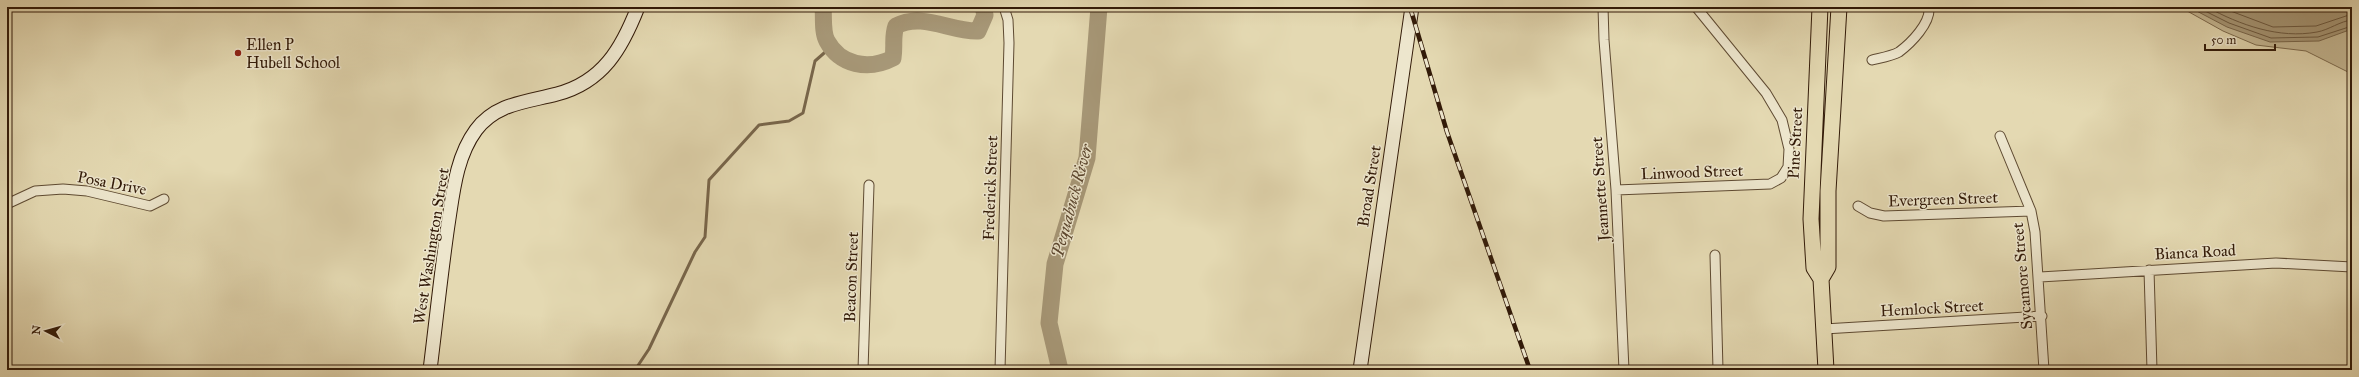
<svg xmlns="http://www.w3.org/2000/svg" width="2359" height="377" viewBox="0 0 2359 377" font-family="'IM FELL Great Primer',serif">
	<rect width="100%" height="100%" fill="#e4d9b2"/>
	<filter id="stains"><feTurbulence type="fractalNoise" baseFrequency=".005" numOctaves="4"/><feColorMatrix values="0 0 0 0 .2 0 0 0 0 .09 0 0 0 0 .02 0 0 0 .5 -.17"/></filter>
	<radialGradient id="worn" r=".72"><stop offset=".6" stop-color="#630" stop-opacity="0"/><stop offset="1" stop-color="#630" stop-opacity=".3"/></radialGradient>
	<path fill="#c6b995" stroke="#7c6a4e" d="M2180,7H2352V74L2306,51L2256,45L2223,31Z"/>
	<path fill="#a79878" stroke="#78664b" d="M2189,7H2352V29L2319,41L2270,42L2227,27Z"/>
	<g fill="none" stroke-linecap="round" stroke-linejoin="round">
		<path stroke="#6c5940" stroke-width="1" d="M2197,7L2229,23L2271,38L2318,37L2352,26
			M2207,7C2240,25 2279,39 2317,32C2329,30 2340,21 2352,20
			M2220,7L2273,27L2316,26L2352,14"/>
		<path stroke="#78664b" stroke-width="3" d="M635,370L649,349L695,252L705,237L709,180L759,125L789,121L803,113L815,61L831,47"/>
		<path stroke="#a79878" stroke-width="17" d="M823,7C824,17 822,32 827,41C840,65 868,71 893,58C895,46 892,37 896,26C922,12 951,32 978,31L985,15L983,7
			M1060,370L1049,323L1055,264L1087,158L1099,7"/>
		<defs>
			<path id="minor" d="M1603,7L1604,40L1616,190L1624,370
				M1872,60C1880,58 1892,56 1899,52C1911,43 1931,23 1929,7
				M2000,136L2031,211L2035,232L2044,370
				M1616,190L1770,184L1781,178L1788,167L1789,149L1782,120L1766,93L1696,7
				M7,204L35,191L63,189L87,191L150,206L164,199
				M1858,206L1870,213L1884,216L2031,211
				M1715,255L1718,370
				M2149,270L2152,370
				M2040,277L2276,263L2352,267
				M1824,329L2042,316
				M863,370L869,185
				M1000,370L1009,43L1008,20L1004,7"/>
			<path id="secondary" d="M430,370C436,322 441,273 448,225C453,193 456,157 476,130C496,103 527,102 557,94C603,82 622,48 638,7
				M1360,370L1412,7"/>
			<path id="trunk" d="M1820,7L1811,219L1814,268L1821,279
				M1826,370L1821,279L1828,267V191L1839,7"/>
		</defs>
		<use href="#minor" stroke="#5e4a32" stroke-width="11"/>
		<use href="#secondary" stroke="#321a08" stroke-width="15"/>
		<use href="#trunk" stroke="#321a08" stroke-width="17"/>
		<use href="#minor" stroke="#ede6cd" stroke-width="9"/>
		<use href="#secondary" stroke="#ede6cd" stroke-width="13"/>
		<use href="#trunk" stroke="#e4d9b2" stroke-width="15"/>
		<defs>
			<path id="rail" d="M1410,7L1447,132L1530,370"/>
		</defs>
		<use href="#rail" stroke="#321a08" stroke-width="4.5"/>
		<use href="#rail" stroke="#ede6cd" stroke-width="3" stroke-dasharray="9" stroke-linecap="butt"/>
	</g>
	<circle fill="#8f2418" stroke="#ede6cd" stroke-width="1.5" cx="238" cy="53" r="4"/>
	<g text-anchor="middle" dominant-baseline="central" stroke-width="3" stroke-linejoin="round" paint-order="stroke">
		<g font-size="16" fill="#321a08" stroke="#ede6cd" text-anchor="start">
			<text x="246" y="44">Ellen P<tspan x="246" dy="18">Hubell School</tspan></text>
		</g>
		<g font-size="16" fill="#321a08" stroke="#ede6cd">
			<text transform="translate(1795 143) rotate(-87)">Pine Street</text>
			<text transform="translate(1692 172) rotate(-2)">Linwood Street</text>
			<text transform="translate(112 183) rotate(11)">Posa Drive</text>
			<text transform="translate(1369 186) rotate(-81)">Broad Street</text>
			<text transform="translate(990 188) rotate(-88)">Frederick Street</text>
			<text transform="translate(1600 189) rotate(-94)">Jeannette Street</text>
			<text transform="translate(1943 199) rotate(-2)">Evergreen Street</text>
			<text transform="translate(431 246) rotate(-81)">West Washington Street</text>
			<text transform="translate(2195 252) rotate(-3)">Bianca Road</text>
			<text transform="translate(2022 276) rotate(-95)">Sycamore Street</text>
			<text transform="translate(851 277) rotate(-88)">Beacon Street</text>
			<text transform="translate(1932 308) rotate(-3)">Hemlock Street</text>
		</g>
		<g font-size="17" font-style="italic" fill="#5b462f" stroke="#ede6cd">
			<text transform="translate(1072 201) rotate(-75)">Pequabuck River</text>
		</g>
	</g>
	<rect width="2359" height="377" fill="none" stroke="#e4d9b2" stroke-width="24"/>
	<rect x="8" y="8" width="2343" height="361" fill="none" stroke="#321a08" stroke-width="2"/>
	<rect x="12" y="12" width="2335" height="353" fill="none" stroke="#321a08"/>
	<g transform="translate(46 331) rotate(276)" stroke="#ede6cd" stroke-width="3" paint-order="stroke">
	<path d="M0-3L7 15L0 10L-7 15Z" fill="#321a08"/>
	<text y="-6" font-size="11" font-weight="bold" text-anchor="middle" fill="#321a08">N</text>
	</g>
	<path d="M2205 44v6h70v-6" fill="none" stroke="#321a08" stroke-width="2"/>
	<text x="2211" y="44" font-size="12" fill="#321a08" stroke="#ede6cd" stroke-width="3" paint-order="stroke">50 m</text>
	<rect width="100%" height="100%" filter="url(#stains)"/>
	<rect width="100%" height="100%" fill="url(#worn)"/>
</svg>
